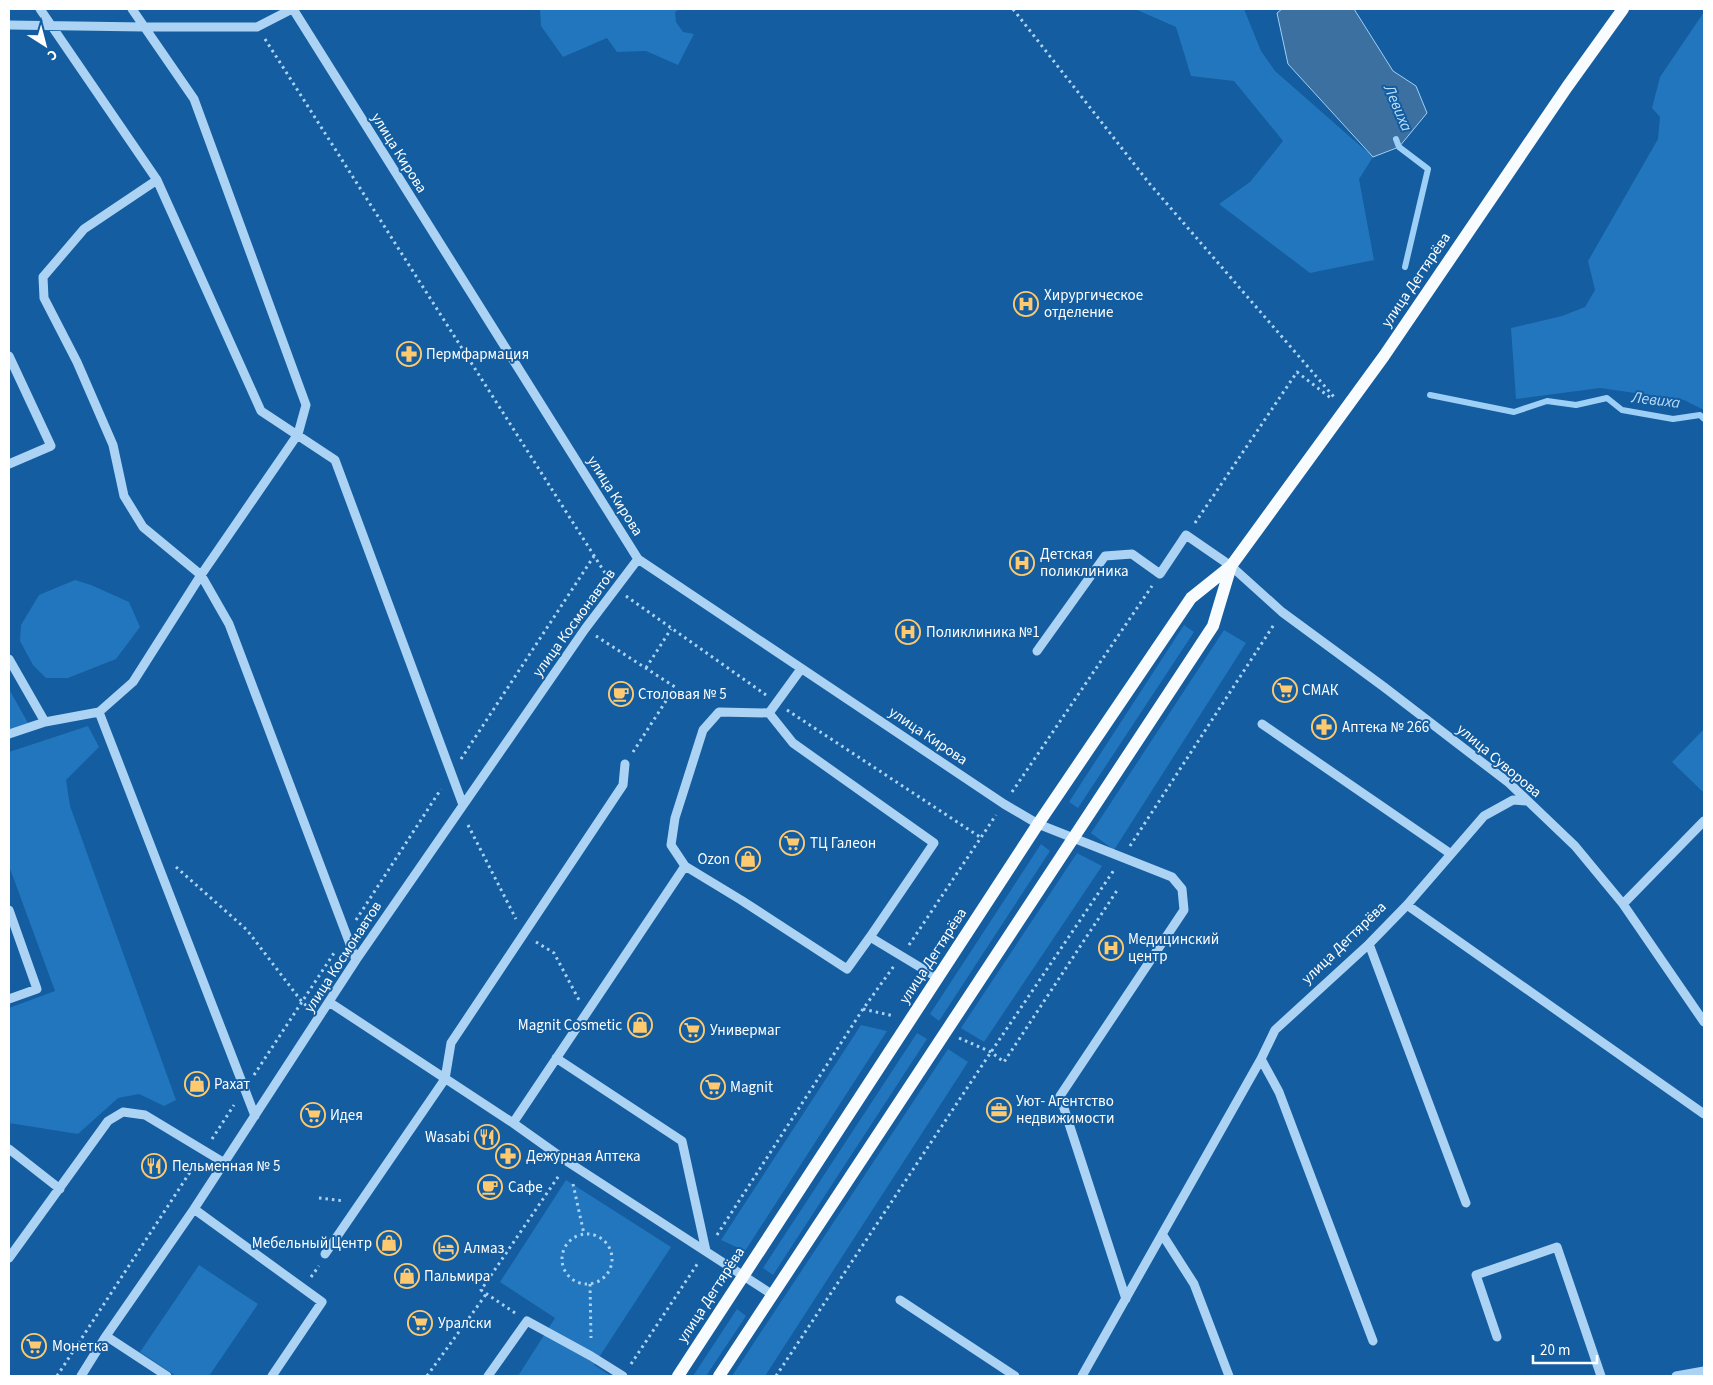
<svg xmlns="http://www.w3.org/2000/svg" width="1713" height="1385" viewBox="0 0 1713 1385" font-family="'Source Sans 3',sans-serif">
	<rect width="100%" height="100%" fill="#135da0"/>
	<path fill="#2276bd" d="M540,9H680L675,12L676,22L683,32L694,34L678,65L646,51L617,52L607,38L563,57L541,26Z
		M1135,9H1244L1261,51L1275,71L1373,157L1359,179L1374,260L1310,273L1219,204L1250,182L1283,141L1234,81L1191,76L1176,27Z
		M1704,12V410L1684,400L1600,388L1516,399L1511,328L1562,316L1585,307L1595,290L1588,261L1658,139L1660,117L1652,108L1660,77Z
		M75,580L91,585L129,602L140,627L116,659L68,678H46L33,665L20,641L21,625L39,595Z
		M1184,625L1194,632L1078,808L1069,802Z
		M1224,630L1246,643L1114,850L1091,833Z
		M9,689L28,723L9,729Z
		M88,726L99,747L66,780L70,806L176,1100L164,1106L139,1094L118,1098L78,1134L9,1123V1008L55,991L9,866V752Z
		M1704,729V793L1672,762Z
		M1041,844L1050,851L939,1021L930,1014Z
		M1077,853L1102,866L984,1042L961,1028Z
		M861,1025L887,1031L745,1251L721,1240Z
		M917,1033L927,1039L773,1275L763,1268Z
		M948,1049L968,1062L765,1376H732Z
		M566,1180L671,1247L594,1365L611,1376H518L555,1318L500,1282Z
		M199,1265L258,1304L209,1376H176L140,1352Z
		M737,1309L746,1316L706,1376H693Z"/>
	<path fill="#3c70a0" stroke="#9ecff7" d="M1282,9H1354L1393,71L1416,86L1427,113L1399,147L1373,157L1288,64L1277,13Z"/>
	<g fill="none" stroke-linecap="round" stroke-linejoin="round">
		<path stroke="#9ecff7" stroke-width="6" d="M1396,139L1399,147L1428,169L1405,267
			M1430,395L1514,412L1547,401L1576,405L1607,398L1622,410L1673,419L1700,415L1704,419"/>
		<path stroke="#acd3f4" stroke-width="3" stroke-dasharray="2.5 4" stroke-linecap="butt" d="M1013,9L1149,183L1334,397
			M265,39L607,576
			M1195,523L1297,372L1332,399
			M626,596L766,695
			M596,636L675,687L633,752
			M646,668L671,629
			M787,710L980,837
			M461,759L594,556
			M1012,792L1152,586
			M468,825L516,919
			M1130,846L1275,623
			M176,867L247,930L302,1002L308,1007
			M356,920L441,789
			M536,942L554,953L579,1000
			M909,945L996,815
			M863,1009L894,1016
			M959,1038L991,1052L1004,1062L1118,889
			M254,1075L336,950
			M212,1139L234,1105
			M573,1184L584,1234
			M319,1198L344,1201
			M562 1259a25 25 0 1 1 50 0a25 25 0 1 1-50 0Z
			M717,1235L863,1009L894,966
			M311,1277L319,1266
			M590,1284L591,1338
			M515,1313L481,1290L560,1174
			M631,1364L698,1263
			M57,1376L196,1163
			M427,1376L487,1293
			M776,1376L991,1052L1114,870"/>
		<path stroke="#acd3f4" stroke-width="9" d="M40,9L157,180L261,411L335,460L463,805
			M293,9L638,559L1004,804L1038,824L1172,877L1182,889L1184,910L1060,1096L1126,1299
			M9,25L144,27H257L292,9
			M157,180L84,229L43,277L44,298L77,362L113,445L124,496L143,527L201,575L229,624L356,960
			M9,356L51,446L9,464
			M1037,651L1105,556L1132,554L1160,574L1186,535L1231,566L1282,612L1384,687L1509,783L1575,846L1623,904L1704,1022
			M9,659L45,722
			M99,712L255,1116
			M769,713L801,669
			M1262,724L1451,854
			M9,734L45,722L99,712L133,682L201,575L298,434L306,405L194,99L132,9
			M685,866L671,845L675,818L703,730L719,712L769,713L793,743L934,843L870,937L938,978
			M1623,904L1704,821
			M1407,905L1704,1114
			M9,910L37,989L9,999
			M1369,944L1466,1203
			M329,1002L513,1123L568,1162L773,1295
			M556,1058L682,1141L706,1251
			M1261,1059L1279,1092L1373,1341
			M513,1123L685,866L741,900L847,969L870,937
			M9,1149L60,1189
			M194,1209L322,1302L272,1376
			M1162,1234L1194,1284L1229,1376
			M325,1254L445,1079L451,1043L623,785L625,764
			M9,1258L108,1121L123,1112L145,1115L223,1162
			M900,1300L1015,1376
			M106,1336L167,1376
			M1497,1337L1476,1275L1557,1247L1601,1376
			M81,1376L106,1336L194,1209L356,960L585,629L638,559
			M488,1376L527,1321L591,1356L623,1376
			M1082,1376L1261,1059L1275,1030L1369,944L1407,905L1484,816L1513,800L1527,801
			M1676,1376L1704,1371"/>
		<path stroke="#f9fcff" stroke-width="12" d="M678,1376L1038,824L1191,598L1231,566L1384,356L1567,87L1623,9
			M719,1376L1213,626L1231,566"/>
	</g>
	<defs>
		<symbol id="hospital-ring" viewBox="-11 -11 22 22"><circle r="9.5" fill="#135da0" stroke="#ffc96f" stroke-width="1.5"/><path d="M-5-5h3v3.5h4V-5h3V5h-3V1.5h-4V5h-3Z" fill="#ffc96f"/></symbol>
		<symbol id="pharmacy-ring" viewBox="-11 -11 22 22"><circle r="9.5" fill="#135da0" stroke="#ffc96f" stroke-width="1.5"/><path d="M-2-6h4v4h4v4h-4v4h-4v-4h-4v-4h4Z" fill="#ffc96f"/></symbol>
		<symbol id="supermarket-ring" viewBox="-11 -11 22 22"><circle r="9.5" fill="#135da0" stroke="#ffc96f" stroke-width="1.5"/><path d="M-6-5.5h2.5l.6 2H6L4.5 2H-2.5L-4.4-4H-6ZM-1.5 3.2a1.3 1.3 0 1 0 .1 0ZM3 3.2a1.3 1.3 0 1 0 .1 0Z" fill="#ffc96f"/></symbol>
		<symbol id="cafe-ring" viewBox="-11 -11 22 22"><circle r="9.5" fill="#135da0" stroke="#ffc96f" stroke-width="1.5"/><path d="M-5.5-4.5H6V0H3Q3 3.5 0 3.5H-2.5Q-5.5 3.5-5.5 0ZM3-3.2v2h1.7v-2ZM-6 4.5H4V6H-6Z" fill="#ffc96f"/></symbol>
		<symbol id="shop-ring" viewBox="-11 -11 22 22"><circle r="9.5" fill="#135da0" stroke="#ffc96f" stroke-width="1.5"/><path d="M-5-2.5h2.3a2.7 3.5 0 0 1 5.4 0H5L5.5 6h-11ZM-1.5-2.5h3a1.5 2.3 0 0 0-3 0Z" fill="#ffc96f"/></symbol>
		<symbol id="office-ring" viewBox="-11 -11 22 22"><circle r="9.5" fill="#135da0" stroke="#ffc96f" stroke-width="1.5"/><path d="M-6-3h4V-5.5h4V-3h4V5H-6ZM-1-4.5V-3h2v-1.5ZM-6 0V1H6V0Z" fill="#ffc96f"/></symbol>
		<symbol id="restaurant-ring" viewBox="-11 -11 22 22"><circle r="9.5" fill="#135da0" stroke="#ffc96f" stroke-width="1.5"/><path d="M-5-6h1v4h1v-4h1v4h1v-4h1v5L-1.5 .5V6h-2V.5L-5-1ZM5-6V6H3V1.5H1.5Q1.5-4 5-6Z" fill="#ffc96f"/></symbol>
		<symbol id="hotel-ring" viewBox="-11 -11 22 22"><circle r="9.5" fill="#135da0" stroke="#ffc96f" stroke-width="1.5"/><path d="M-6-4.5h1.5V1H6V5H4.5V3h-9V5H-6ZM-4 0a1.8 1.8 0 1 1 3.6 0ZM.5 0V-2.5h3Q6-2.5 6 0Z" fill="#ffc96f"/></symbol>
	</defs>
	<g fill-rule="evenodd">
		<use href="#hospital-ring" x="1012" y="290" width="28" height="28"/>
		<use href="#pharmacy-ring" x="395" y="340" width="28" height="28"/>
		<use href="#hospital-ring" x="1008" y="549" width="28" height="28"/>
		<use href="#hospital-ring" x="894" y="618" width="28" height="28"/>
		<use href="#supermarket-ring" x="1271" y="676" width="28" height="28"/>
		<use href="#cafe-ring" x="607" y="680" width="28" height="28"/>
		<use href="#pharmacy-ring" x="1310" y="713" width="28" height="28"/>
		<use href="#supermarket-ring" x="778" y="829" width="28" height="28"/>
		<use href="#shop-ring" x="734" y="845" width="28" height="28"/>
		<use href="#hospital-ring" x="1097" y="934" width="28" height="28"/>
		<use href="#shop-ring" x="626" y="1011" width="28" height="28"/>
		<use href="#supermarket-ring" x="678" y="1016" width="28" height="28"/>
		<use href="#shop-ring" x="183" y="1070" width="28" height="28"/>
		<use href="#supermarket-ring" x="699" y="1073" width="28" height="28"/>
		<use href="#office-ring" x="985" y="1096" width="28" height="28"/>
		<use href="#supermarket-ring" x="299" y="1101" width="28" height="28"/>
		<use href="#restaurant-ring" x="473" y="1123" width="28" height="28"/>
		<use href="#pharmacy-ring" x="494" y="1142" width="28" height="28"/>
		<use href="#restaurant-ring" x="140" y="1152" width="28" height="28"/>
		<use href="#cafe-ring" x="476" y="1173" width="28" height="28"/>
		<use href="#shop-ring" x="375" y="1229" width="28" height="28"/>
		<use href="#hotel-ring" x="432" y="1234" width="28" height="28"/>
		<use href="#shop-ring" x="393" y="1262" width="28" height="28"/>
		<use href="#supermarket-ring" x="406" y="1309" width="28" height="28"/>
		<use href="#supermarket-ring" x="20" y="1332" width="28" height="28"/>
	</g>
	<g text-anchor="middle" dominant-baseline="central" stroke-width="4" stroke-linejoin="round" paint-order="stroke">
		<g font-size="15" fill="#fff" stroke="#135da0">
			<text transform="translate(399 153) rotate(58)">улица Кирова</text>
			<text transform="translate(1416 280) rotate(-56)">улица Дегтярёва</text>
			<text transform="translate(615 496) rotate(58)">улица Кирова</text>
			<text transform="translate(574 623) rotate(-54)">улица Космонавтов</text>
			<text transform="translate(928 736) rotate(34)">улица Кирова</text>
			<text transform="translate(1499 761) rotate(40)">улица Суворова</text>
			<text transform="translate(1344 943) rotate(-44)">улица Дегтярёва</text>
			<text transform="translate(933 956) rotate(-57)">улица Дегтярёва</text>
			<text transform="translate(343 957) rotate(-57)">улица Космонавтов</text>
			<text transform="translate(711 1295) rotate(-57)">улица Дегтярёва</text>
		</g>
		<g font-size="15" fill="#fff" stroke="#135da0" text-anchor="start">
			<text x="1044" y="295">Хирургическое<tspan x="1044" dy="17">отделение</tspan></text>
			<text x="426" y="354">Пермфармация</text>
			<text x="1040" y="554">Детская<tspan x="1040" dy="17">поликлиника</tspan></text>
			<text x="926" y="632">Поликлиника №1</text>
			<text x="1302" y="690">СМАК</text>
			<text x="638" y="694">Столовая № 5</text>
			<text x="1342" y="727">Аптека № 266</text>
			<text x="810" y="843">ТЦ Галеон</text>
			<text x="730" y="859" text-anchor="end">Ozon</text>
			<text x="1128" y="939">Медицинский<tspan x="1128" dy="17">центр</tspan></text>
			<text x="622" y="1025" text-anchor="end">Magnit Cosmetic</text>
			<text x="710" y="1030">Универмаг</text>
			<text x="214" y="1084">Рахат</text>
			<text x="730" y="1087">Magnit</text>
			<text x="1016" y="1101">Уют- Агентство<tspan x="1016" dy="17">недвижимости</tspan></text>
			<text x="330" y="1115">Идея</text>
			<text x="470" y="1137" text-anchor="end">Wasabi</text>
			<text x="526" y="1156">Дежурная Аптека</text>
			<text x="172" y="1166">Пельменная № 5</text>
			<text x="508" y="1187">Сафе</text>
			<text x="372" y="1243" text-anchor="end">Мебельный Центр</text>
			<text x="464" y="1248">Алмаз</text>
			<text x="424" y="1276">Пальмира</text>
			<text x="438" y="1323">Уралски</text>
			<text x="52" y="1346">Монетка</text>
		</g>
		<g font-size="16" font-style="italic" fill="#b9ddfa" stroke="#135da0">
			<text transform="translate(1398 108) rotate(67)">Левиха</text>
			<text transform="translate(1656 400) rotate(7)">Левиха</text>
		</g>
	</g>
	<rect width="1713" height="1385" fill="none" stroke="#ffffff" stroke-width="20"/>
	<g transform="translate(45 45) rotate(144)" stroke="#135da0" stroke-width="4" paint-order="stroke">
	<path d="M0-4L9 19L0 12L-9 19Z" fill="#ffffff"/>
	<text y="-8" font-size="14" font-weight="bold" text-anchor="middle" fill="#ffffff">С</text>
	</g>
	<path d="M1533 1355v8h64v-8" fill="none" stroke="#ffffff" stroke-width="2.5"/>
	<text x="1540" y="1355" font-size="15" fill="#ffffff" stroke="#135da0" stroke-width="4" paint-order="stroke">20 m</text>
</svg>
